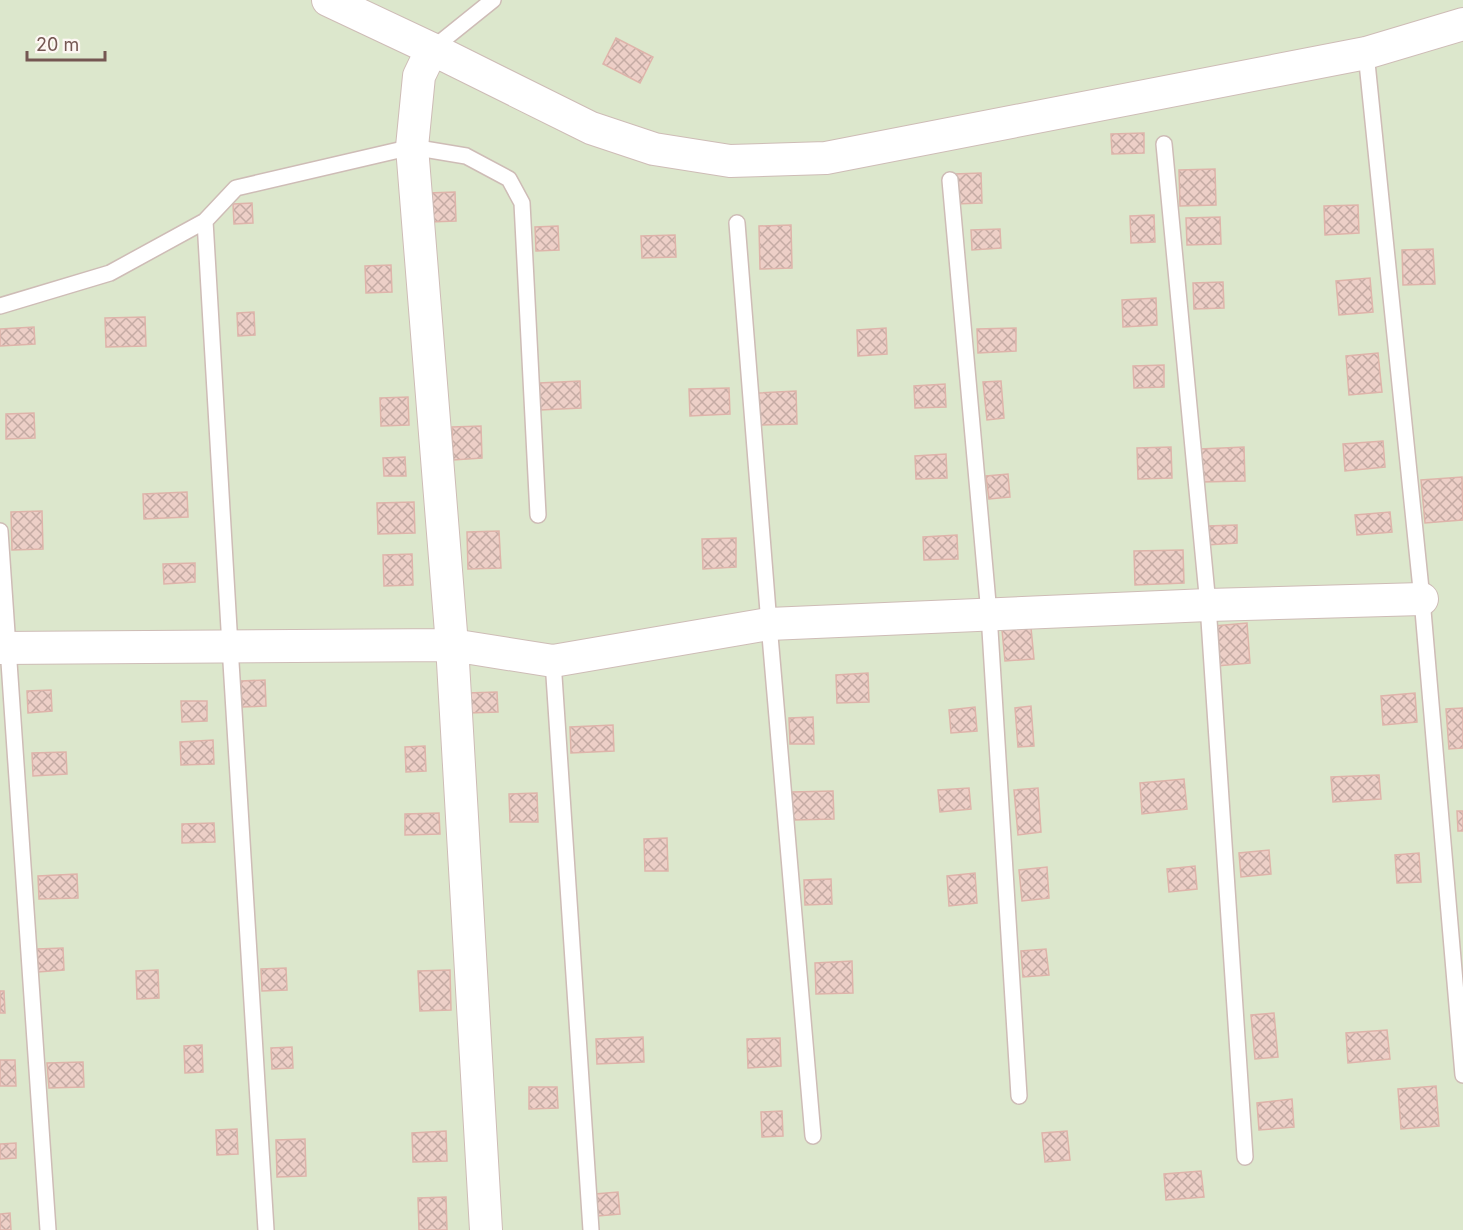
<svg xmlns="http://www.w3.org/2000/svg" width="1463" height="1230" viewBox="0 0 1463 1230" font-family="Inter,sans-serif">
	<defs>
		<pattern id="building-cross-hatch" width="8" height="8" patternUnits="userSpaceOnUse" patternTransform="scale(1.5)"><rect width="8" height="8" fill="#edcfc7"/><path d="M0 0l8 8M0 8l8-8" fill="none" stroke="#c5aba4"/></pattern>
	</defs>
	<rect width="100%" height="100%" fill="#fbf3ed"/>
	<path fill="#dce7cc" d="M0,0H1463V1230H0Z"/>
	<path fill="url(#building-cross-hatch)" stroke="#deb4aa" stroke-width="1.5" d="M616,38L653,57L640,83L603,64Z
		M1144,133V153L1112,154L1111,134Z
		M1215,169L1216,205L1180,206L1179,170Z
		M981,173L982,203L955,204L954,174Z
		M455,192L456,221L429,222L428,193Z
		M252,203L253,223L234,224L233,204Z
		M1358,205L1359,233L1325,235L1324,206Z
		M1154,215L1155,242L1131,243L1130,216Z
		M1220,217L1221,244L1187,245L1186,218Z
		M791,225L792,268L760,269L759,226Z
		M558,226L559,250L536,251L535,227Z
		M1000,229L1001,248L972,250L971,230Z
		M675,235L676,257L642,258L641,236Z
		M1433,249L1435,284L1403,285L1402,250Z
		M391,265L392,292L366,293L365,266Z
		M1370,278L1373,312L1339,315L1336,281Z
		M1223,282L1224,308L1194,309L1193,283Z
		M1156,298L1157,325L1123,327L1122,300Z
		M254,312L255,335L238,336L237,313Z
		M145,317L146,346L106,347L105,318Z
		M34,327L35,344L0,346V329Z
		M886,328L887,354L858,356L857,330Z
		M1016,328V351L978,353L977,329Z
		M1378,353L1382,392L1349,395L1346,356Z
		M1164,365V387L1134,388L1133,366Z
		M580,381L581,408L540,410L539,383Z
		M1001,381L1004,418L987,420L983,382Z
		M945,384L946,407L915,408L914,386Z
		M729,388L730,414L690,416L689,389Z
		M796,391L797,424L760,425L758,393Z
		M408,397L409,425L381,426L380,398Z
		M34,413L35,438L6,439V414Z
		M481,426L482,458L453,460L452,427Z
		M1383,441L1385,467L1345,471L1343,444Z
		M1171,447L1172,478L1138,479L1137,448Z
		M1244,447L1245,481L1201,482L1200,449Z
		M946,454L947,478L916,479L915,456Z
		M405,457L406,476H384L383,458Z
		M1008,474L1010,497L989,499L986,476Z
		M1462,477L1463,520L1425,523L1421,480Z
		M187,492L188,517L144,519L143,494Z
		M414,502L415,533L378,534L377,503Z
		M42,511L43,549L12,550L11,512Z
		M1390,512L1392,532L1357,535L1355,515Z
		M1237,525V543L1207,545V526Z
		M499,531L501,568L468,569L467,532Z
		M957,535L958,559L924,560L923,537Z
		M736,538V567L703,569L702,539Z
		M1183,550L1184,583L1135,585L1134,551Z
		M412,554L413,585L384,586L383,555Z
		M195,563V582L164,584L163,564Z
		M1247,623L1250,663L1217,666L1214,626Z
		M1031,628L1034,659L1005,661L1002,630Z
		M868,673L869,702L837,703L836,675Z
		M265,680L266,706L242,707L241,681Z
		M51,690L52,711L28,713L27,691Z
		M497,692L498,712L468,713L467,693Z
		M1415,693L1417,722L1383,725L1381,696Z
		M181,701H207V721L182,722Z
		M1031,706L1034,746L1018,747L1015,708Z
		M975,707L977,731L951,733L949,710Z
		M1463,708V748L1449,749L1446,709Z
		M813,717L814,744H790L789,718Z
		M613,725L614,751L571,753L570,727Z
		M213,740L214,764L181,765L180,742Z
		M425,746L426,771L406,772L405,747Z
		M66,752L67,774L33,776L32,753Z
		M1379,775L1381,799L1333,802L1331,777Z
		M1184,779L1187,809L1142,814L1140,783Z
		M969,788L971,809L940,812L938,790Z
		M1038,788L1041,832L1018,835L1014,790Z
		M833,791L834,819L793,820L792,792Z
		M537,793L538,822H510L509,794Z
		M1457,811H1463V831H1458Z
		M439,813L440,834L405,835V814Z
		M214,823L215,842L182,843V824Z
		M667,838L668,871H645L644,839Z
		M1269,850L1271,874L1241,877L1239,853Z
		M1419,853L1421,882L1397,883L1395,855Z
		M1195,866L1197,889L1169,892L1167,869Z
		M1047,867L1049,898L1022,901L1019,870Z
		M975,873L977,903L949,906L947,876Z
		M77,874L78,898L39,899L38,876Z
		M831,879L832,904L805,905L804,880Z
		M63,948L64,970L38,972L37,949Z
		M1046,949L1049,975L1023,977L1021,951Z
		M852,961L853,993L816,994L815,963Z
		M286,968L287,990L262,991L261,969Z
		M158,970L159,998L137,999L136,971Z
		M450,970L451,1010L420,1011L418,971Z
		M0,991H4L5,1013H0Z
		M1274,1013L1278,1057L1255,1059L1251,1015Z
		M1387,1030L1390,1059L1348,1063L1346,1033Z
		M643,1037L644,1062L597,1064L596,1039Z
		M780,1038L781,1066L748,1068L747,1039Z
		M202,1045L203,1072L185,1073L184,1046Z
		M292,1047L293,1068L272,1069L271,1048Z
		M0,1060H15L16,1086H0Z
		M83,1062L84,1087L49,1088L47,1063Z
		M1436,1086L1439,1126L1401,1129L1398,1089Z
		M529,1087H557L558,1108L529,1109Z
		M1292,1099L1294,1127L1259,1130L1257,1103Z
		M782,1111L783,1136L762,1137L761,1112Z
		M237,1129L238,1154L217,1155L216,1130Z
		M446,1131L447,1161L413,1162L412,1133Z
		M1067,1131L1070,1160L1045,1162L1042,1133Z
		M305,1139L306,1176L277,1177L276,1140Z
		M16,1143V1158L0,1159V1144Z
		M1201,1171L1204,1197L1166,1200L1164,1174Z
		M618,1192L620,1214L598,1216L595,1194Z
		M446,1197L447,1230H419L418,1198Z
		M10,1213L11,1230H0V1214Z"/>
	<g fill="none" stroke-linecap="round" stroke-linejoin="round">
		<defs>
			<path id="service" d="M432,49L493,0
				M1366,53L1422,599L1463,1075
				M1164,144L1208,605L1245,1157
				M950,180L989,614L1019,1096
				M205,221L230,646L266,1230
				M737,223L769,624L813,1136
				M0,306L110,273L205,221L236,188L412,147L466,156L509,179L522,203L538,515
				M0,531L48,1230
				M553,661L591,1230"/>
			<path id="minor" d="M328,0L432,49L591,128L654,149L730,161L826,158L1366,53L1463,24
				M432,49L419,76L412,147L452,645L486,1230
				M0,648L452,645L553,661L769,624L1208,605L1422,599"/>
		</defs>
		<use href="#service" stroke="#cebcb6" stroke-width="18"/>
		<use href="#minor" stroke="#cebcb6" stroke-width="34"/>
		<use href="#service" stroke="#fff" stroke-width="15"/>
		<use href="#minor" stroke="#fff" stroke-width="32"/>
	</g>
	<path d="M27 51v9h78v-9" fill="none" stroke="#745752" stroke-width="3"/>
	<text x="36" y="51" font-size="18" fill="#745752" stroke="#fdf7f3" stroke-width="4.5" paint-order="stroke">20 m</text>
</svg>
